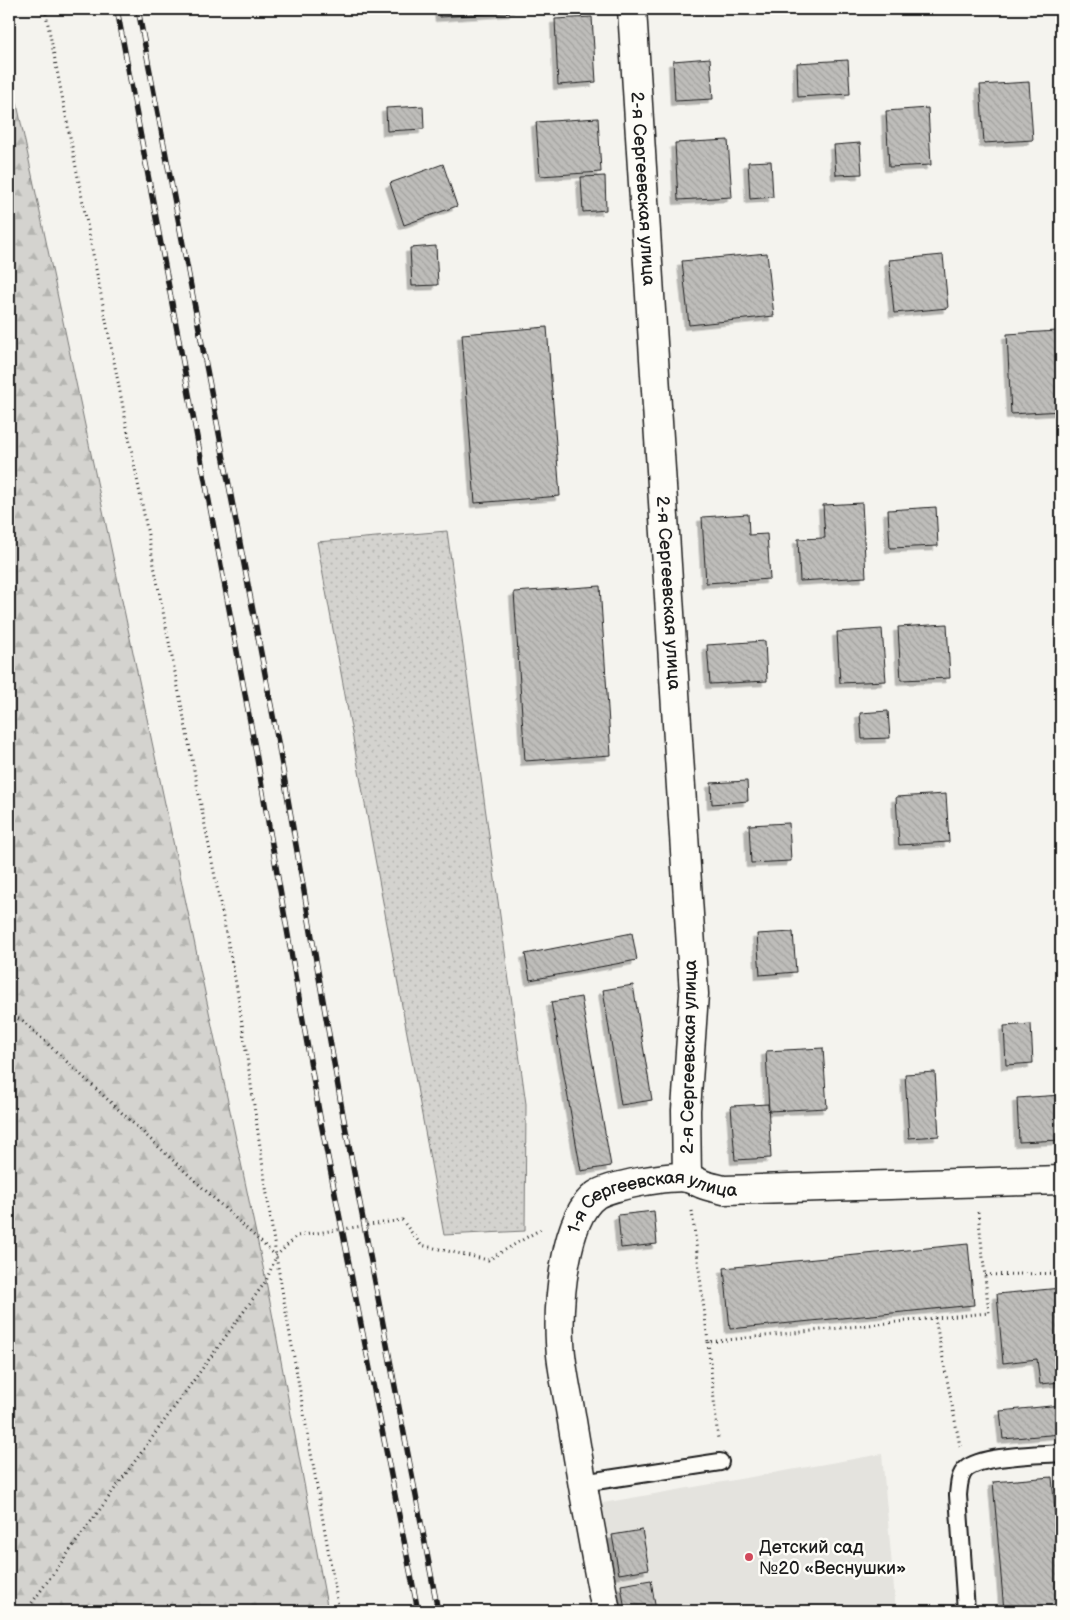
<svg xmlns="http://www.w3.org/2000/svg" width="1070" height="1620" viewBox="0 0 1070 1620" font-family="'Balsamiq Sans',sans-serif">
	<defs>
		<pattern id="forest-firs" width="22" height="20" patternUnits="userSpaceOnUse" patternTransform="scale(1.25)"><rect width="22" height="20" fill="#d4d3cf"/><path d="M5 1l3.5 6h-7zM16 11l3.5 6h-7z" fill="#b5b5b1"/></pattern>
		<pattern id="garden-dots" width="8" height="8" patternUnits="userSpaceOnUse" patternTransform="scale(1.25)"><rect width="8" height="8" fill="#d4d3cf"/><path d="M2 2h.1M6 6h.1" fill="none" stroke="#b5b5b1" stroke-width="1.8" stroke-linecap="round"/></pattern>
		<pattern id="building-back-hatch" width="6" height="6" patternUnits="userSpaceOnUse" patternTransform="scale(1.25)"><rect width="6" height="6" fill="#bebdba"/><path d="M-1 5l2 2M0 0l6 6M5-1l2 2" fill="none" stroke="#a3a29f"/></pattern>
		<filter id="shadow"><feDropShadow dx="-4.5" dy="4.5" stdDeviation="0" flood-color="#0004"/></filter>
	</defs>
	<rect width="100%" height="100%" fill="#f4f3ee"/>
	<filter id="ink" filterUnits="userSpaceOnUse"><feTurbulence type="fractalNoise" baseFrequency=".02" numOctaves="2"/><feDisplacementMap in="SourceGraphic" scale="10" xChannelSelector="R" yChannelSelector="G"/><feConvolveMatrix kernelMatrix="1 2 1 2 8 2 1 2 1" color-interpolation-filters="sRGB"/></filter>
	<g filter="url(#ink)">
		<path fill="#e4e3de" d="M882,1454L896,1611H616L597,1504Z"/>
		<path fill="url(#forest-firs)" stroke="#787876" d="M9,66L266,1281L328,1611H9Z"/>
		<path fill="url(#garden-dots)" stroke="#787876" d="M447,531L526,1104L525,1231L444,1235L317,542Z"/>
		<path fill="url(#building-back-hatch)" stroke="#1c1c1c" filter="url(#shadow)" d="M439,9H514V12L440,17Z
			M592,17L596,82L558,85L555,19Z
			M710,58L713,99L675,101L673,61Z
			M848,60L850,94L798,97L797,63Z
			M1029,82L1033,140L984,143L980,85Z
			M423,106L424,129L387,131L386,108Z
			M928,108L931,165L889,167L886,111Z
			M598,118L601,172L540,176L536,122Z
			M728,140L732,197L678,200L675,143Z
			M860,143L862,174L836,175L834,145Z
			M771,161L773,197L750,199L748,162Z
			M443,164L457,206L404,225L390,183Z
			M605,176L606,210L583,212L581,177Z
			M436,246L438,285L412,286L410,248Z
			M767,253L774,316L689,325L682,261Z
			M943,255L948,308L894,313L889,260Z
			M547,327L560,496L475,503L462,334Z
			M1057,331L1061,411L1011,414L1007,334Z
			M862,503L866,577L800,581L798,539L825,538L823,505Z
			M936,507L938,546L890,548L888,510Z
			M748,514L749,535L767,534L770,579L706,583L702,517Z
			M600,586L611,755L525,761L514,592Z
			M947,624L950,678L901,680L898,627Z
			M882,629L886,681L840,683L837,632Z
			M765,641L767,681L710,684L707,645Z
			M888,711L890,738L862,739L860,713Z
			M747,781L748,801L712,804L711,783Z
			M946,794L949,842L899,845L896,797Z
			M789,823L791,861L751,863L749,825Z
			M793,932L796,972L760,975L757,934Z
			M632,933L637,960L530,980L525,954Z
			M633,985L652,1100L621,1105L603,990Z
			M581,997L611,1166L581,1171L551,1002Z
			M1031,1024L1033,1063L1006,1065L1004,1026Z
			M823,1048L827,1108L769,1111L766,1051Z
			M935,1072L939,1136L909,1138L905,1074Z
			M1061,1095V1140L1019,1142L1017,1098Z
			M768,1104L771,1158L735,1160L731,1106Z
			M654,1211L657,1244L621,1248L618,1215Z
			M968,1244L974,1305L730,1329L724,1268Z
			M1061,1288V1382L1040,1384L1037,1359L1003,1363L997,1294Z
			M1061,1405V1434L1003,1439L1000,1411Z
			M1052,1477L1061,1581V1611H1004L993,1482Z
			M642,1530L649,1569L619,1574L612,1535Z
			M651,1580L656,1611H625L621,1585Z"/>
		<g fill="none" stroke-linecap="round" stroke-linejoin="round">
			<defs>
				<path id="service" d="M582,1483L720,1462
					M966,1611L958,1495C959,1486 959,1475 966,1469C982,1455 1039,1455 1061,1453"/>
				<g id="minor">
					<path id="s1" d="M632,9L694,994L686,1110L687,1178"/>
					<path id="s2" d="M606,1611C594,1548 582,1484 572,1421C568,1395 561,1368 560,1342C558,1305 564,1217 596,1195C609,1186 673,1174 688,1178C693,1180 698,1182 702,1184C709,1187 717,1188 724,1190L1061,1180"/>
				</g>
			</defs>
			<use href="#service" stroke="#1c1c1c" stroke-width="20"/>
			<use href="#minor" stroke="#1c1c1c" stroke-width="31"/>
			<path stroke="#1c1c1c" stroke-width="3" stroke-dasharray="1 4" stroke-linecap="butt" d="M45,9L237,989L276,1256L339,1611
				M9,1014L23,1021L275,1255
				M692,1211L708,1342L935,1318L960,1446
				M985,1275L1061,1273
				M935,1318L989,1313L978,1212
				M708,1342L718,1439
				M26,1611L266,1281L276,1256L297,1236L402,1220L421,1245L488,1260L541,1229"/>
			<use href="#service" stroke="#fdfcf7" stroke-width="16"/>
			<use href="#minor" stroke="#fdfcf7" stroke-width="28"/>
			<defs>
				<path id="rail" d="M117,9L256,753L321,1123L418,1611
					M138,9L278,742L343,1115L438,1611"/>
			</defs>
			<use href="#rail" stroke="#1c1c1c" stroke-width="5.5"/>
			<use href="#rail" stroke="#fdfcf7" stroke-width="4" stroke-dasharray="11" stroke-linecap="butt"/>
		</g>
	</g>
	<circle fill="#d1495b" stroke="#fdfcf7" stroke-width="2" cx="749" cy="1557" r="5"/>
	<g text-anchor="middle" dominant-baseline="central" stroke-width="5" stroke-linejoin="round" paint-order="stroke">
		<g font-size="18" fill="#1c1c1c" stroke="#fdfcf7">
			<text stroke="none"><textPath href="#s1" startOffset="180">2-я Сергеевская улица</textPath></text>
			<text stroke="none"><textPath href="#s1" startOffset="585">2-я Сергеевская улица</textPath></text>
			<text transform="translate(689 1057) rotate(-89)">2-я Сергеевская улица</text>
			<text stroke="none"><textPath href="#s2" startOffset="479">1-я Сергеевская улица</textPath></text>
		</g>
		<g font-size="18" fill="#1c1c1c" stroke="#fdfcf7" text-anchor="start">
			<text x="759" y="1547">Детский сад<tspan x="759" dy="21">№20 «Веснушки»</tspan></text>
		</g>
	</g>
	<rect width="1070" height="1620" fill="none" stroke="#fdfcf7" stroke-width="30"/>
	<rect x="15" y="15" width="1040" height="1590" fill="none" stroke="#1c1c1c" stroke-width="2" filter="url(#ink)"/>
</svg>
